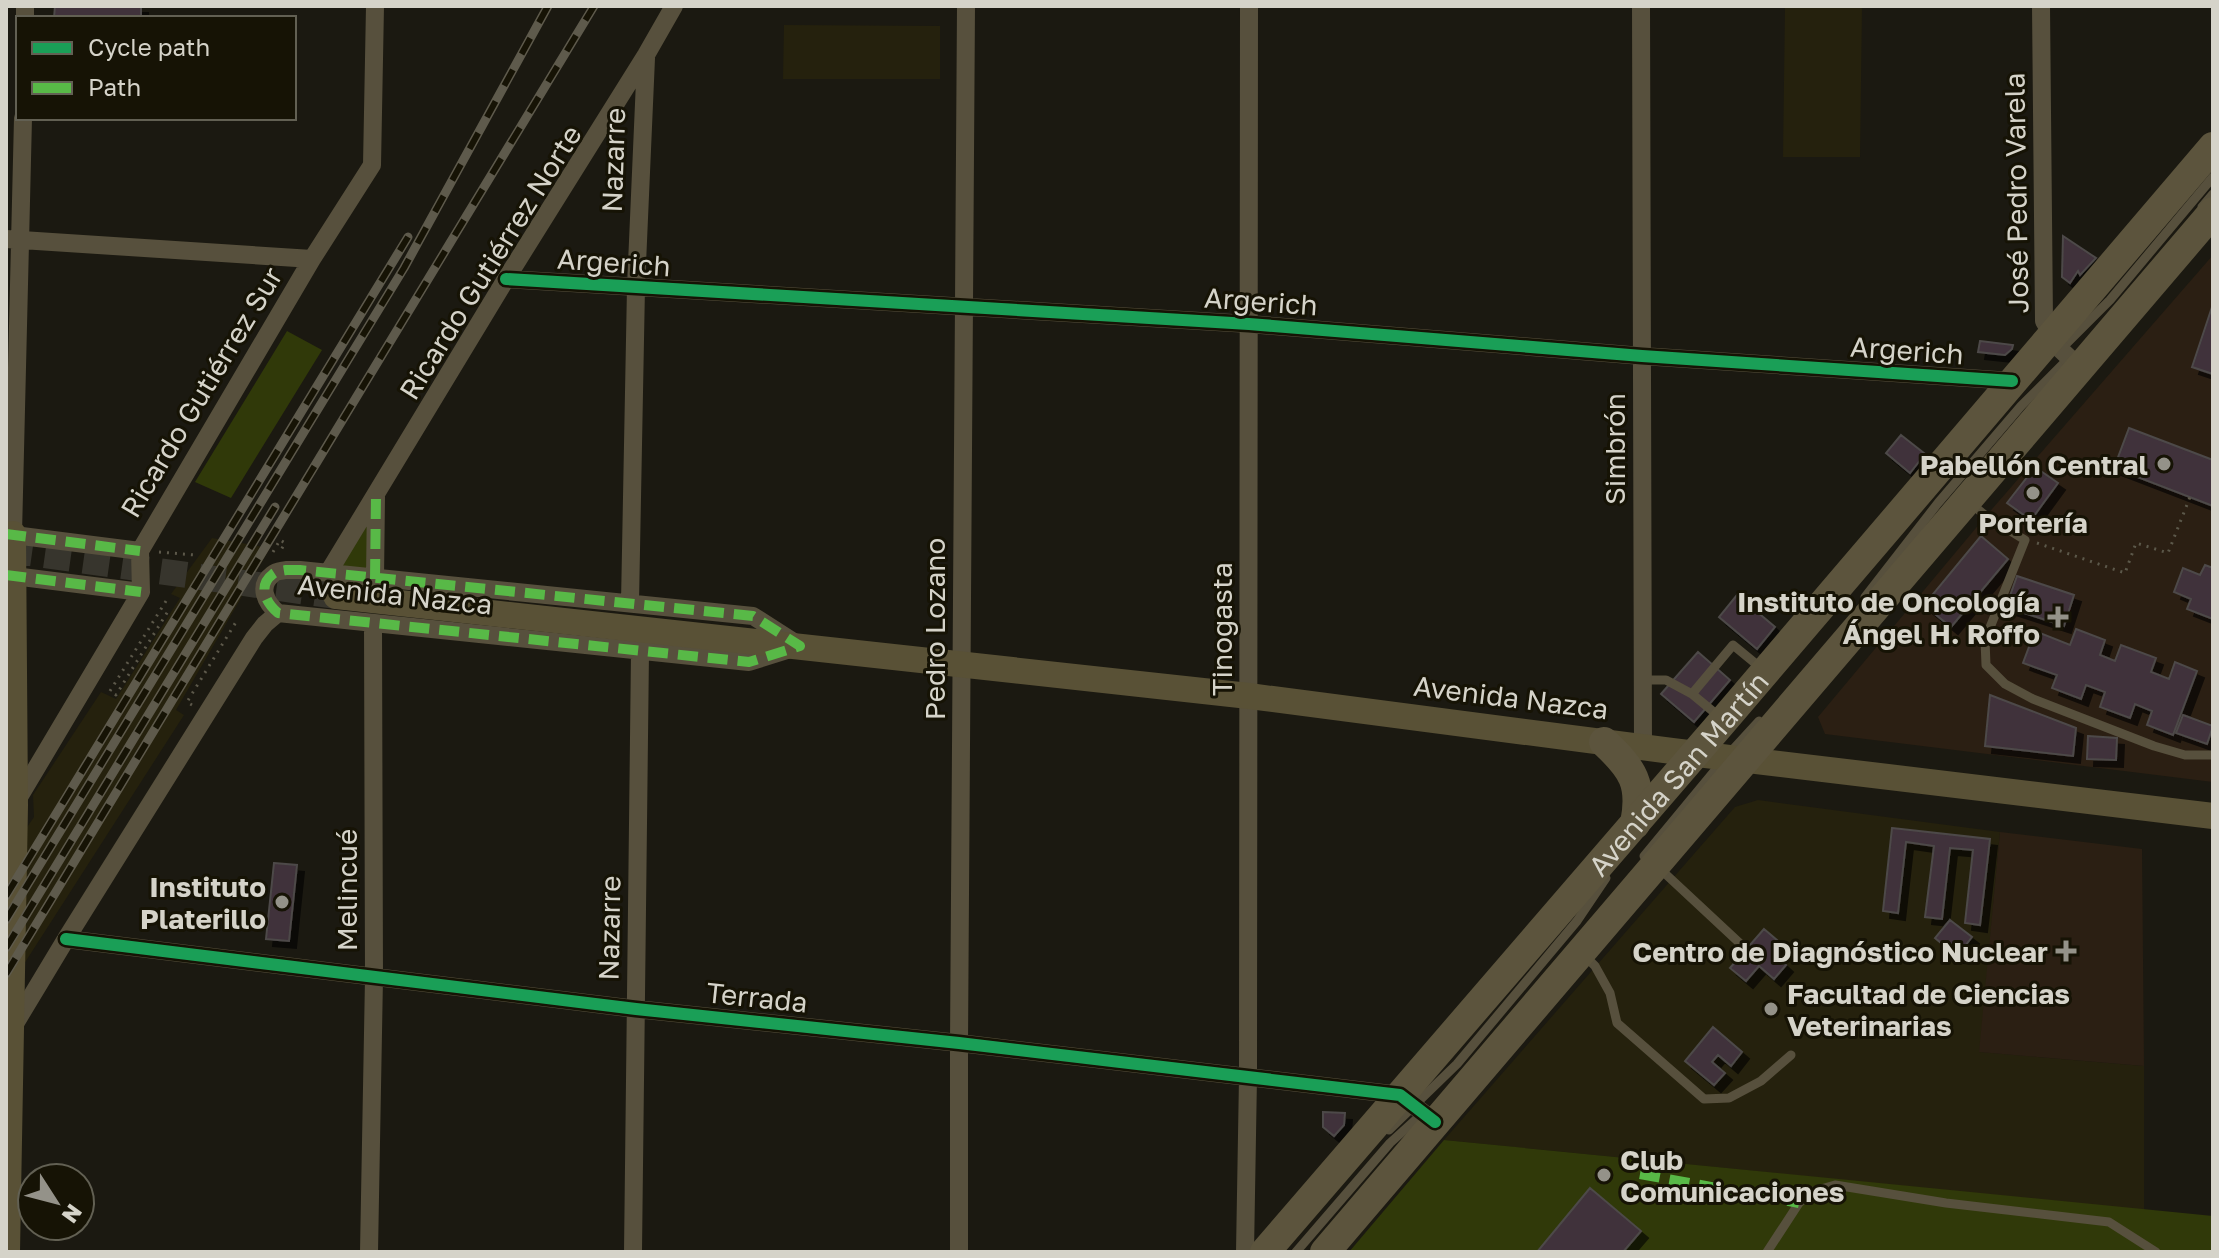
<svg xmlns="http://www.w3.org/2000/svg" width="2219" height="1258" viewBox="0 0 2219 1258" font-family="'Golos Text',sans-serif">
	<defs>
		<filter id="shadow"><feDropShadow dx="7" dy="7" stdDeviation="0" flood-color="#0009"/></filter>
	</defs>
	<rect width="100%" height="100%" fill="#1b1911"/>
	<path fill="#25210d" d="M1785,6H1862L1860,157H1783Z
		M784,25L940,26V79H783Z
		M212,538L270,548L176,710L184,715L6,992V858L34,817L33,795L101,692L116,699L180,598L171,594Z
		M1758,800L2000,832L1980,1052L2144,1066V1210L1444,1140L1735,807Z"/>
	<path fill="#2b1f13" d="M2213,255V782L1825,734L1818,717L1986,516Z
		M2000,832L2142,849L2144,1066L1979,1052Z"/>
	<path fill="#303909" d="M287,331L322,350L231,498L195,482Z
		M374,499V577L330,572Z
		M1444,1140L2213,1216V1252H1349Z"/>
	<path fill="#3f323a" stroke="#4d4948" stroke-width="2" filter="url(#shadow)" d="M55,6H141V18H54Z
		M2063,236L2096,258L2080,275L2078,271L2070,283L2062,277Z
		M2212,307L2213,308V374L2192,367Z
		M1980,341L2013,345L2012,349L2005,355L1978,352Z
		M2129,428L2213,460V506L2114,468Z
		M1901,435L1925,454L1910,473L1886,453Z
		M2035,467L2058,483L2031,520L2007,503Z
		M1981,536L2008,559L1951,627L1924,605Z
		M2205,565L2213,568V619L2187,609L2191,599L2174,592L2183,568L2200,575Z
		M2017,576L2074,595L2064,626L2006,607Z
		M1737,595L1775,627L1757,649L1719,617Z
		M2076,629L2105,640L2100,655L2115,661L2121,645L2156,658L2151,672L2169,679L2175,662L2197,671L2173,735L2147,725L2152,711L2135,704L2130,718L2100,707L2105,692L2086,685L2081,699L2052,688L2057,675L2023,663L2035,631L2070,645Z
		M1698,652L1730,680L1694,722L1661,694Z
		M1990,695L2076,728L2073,756L1985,746Z
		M2183,715L2213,726L2207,744L2176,733Z
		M2088,736L2117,738L2116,760L2087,759Z
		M1892,828L1990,839L1980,925L1965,923L1973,850L1950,848L1942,919L1925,917L1934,846L1906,842L1898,913L1883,911Z
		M274,863L297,865L289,941L266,939Z
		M1950,920L1972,937L1957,956L1935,938Z
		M1764,929L1784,946L1775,955L1786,965L1774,979L1759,966L1746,981L1730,968Z
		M1713,1027L1742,1052L1731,1066L1718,1055L1712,1062L1725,1073L1714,1085L1685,1061Z
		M1323,1112L1345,1113L1344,1125L1334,1136L1323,1127Z
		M1590,1188L1641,1231L1623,1252H1537Z"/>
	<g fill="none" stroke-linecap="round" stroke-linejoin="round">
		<path stroke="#37352d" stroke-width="26" stroke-dasharray="26 13" stroke-linecap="butt" d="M6,553H30L336,596"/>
		<path stroke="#5c584a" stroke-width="3" stroke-dasharray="2 6" stroke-linecap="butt" d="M2037,543L2125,573L2136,543L2168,553L2190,497
			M159,552L195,555
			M273,552L280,540L285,543L281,550
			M166,601L110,691L116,695L170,608
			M192,705L187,702L236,622"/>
		<path stroke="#57503d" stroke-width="9" d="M2202,207L2213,194
			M2059,351L2110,300L2213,177
			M1969,502L1986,516L2025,540L1985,640L1986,665L2005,684L2033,699L2154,746L2185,755H2213
			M1865,597L1938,503L2021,406L2070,357
			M1643,680H1666L1692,694L1721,718
			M1692,694L1733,645L1761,668
			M1644,856L1726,757L1759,721
			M1658,867L1746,949
			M1585,956L1595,966L1610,993L1617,1023L1704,1099L1729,1098L1761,1081L1791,1055
			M1389,1130L1457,1064L1577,921L1606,878
			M1296,1252L1390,1143L1423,1113
			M1767,1252L1799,1203L1814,1191L1835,1185L1946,1203L2109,1222L2156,1252"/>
		<path stroke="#57503d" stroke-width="18" d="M1641,6L1643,747
			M2041,6L2044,321L2060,349L2079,367
			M25,18V6
			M6,239L312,259
			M506,279L1249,324L1642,356L2012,381
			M6,534L140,551
			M13,534L23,118
			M286,570H300L753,616L800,646L749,662L278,613C266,603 257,586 273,574C276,571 281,571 286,570Z
			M328,573L506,279L646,55L674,6
			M6,575L141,592
			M375,579L376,497
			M630,603L636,287L646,58
			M15,804L141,592L140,551L312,259L372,165L375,6
			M66,939L636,1009L959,1043L1400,1095L1435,1122
			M13,1027L66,939L254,638L265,624L278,613
			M369,1252L374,978L373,624
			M633,1252L640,652
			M959,1252V1043L966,6
			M1245,1252L1248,1077L1249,6"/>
		<path stroke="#595136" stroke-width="26" d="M336,596L1249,696L1672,751L2213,816
			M7,1252L15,805L13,534"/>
		<g stroke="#5c543d" stroke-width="30">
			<path d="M1604,742C1633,769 1643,784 1635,824"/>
			<path id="s1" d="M1265,1252L1724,720L2213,147"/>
			<path d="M1325,1252L2213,212"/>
		</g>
		<defs>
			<path id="rail" d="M6,896L408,237
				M6,920L404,268L548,6
				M6,948L275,507
				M6,974L594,6"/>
		</defs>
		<use href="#rail" stroke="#5e5a4c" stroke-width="9"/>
		<use href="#rail" stroke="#161305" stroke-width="6" stroke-dasharray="18" stroke-linecap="butt"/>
		<path stroke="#58b947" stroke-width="10" stroke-dasharray="20 10" stroke-linecap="butt" d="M6,534L140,551
			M286,570H300L753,616L800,646L749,662L278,613C266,603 257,586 273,574C276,571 281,571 286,570Z
			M6,575L141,592
			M375,579L376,494
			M1640,1174L1799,1203"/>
		<defs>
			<path id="cycleway" d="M506,279L1249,324L1642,356L2012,381
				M66,939L636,1009L959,1043L1400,1095L1435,1122"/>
		</defs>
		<use href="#cycleway" stroke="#161305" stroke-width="17"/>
		<use href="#cycleway" stroke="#1a9f57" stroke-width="12"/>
	</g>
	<g fill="#949289" stroke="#161305" stroke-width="3">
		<circle cx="2164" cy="464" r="8"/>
		<circle cx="2033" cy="493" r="8"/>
		<path d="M2054 605h8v8h8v8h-8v8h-8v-8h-8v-8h8z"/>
		<circle cx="282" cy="902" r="8"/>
		<path d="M2062 939h8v8h8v8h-8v8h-8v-8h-8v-8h8z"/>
		<circle cx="1771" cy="1009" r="8"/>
		<circle cx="1604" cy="1175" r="8"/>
	</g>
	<g text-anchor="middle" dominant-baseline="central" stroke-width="6" stroke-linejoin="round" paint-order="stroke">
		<g font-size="28" fill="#d5d3c9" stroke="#161305">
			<text transform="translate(613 160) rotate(-88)">Nazarre</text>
			<text transform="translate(2016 193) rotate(-91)">José Pedro Varela</text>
			<text transform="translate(490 262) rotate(-58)">Ricardo Gutiérrez Norte</text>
			<text transform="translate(614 262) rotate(4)">Argerich</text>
			<text transform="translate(1261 301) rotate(4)">Argerich</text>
			<text transform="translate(1907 350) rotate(4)">Argerich</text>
			<text transform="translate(201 392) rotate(-59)">Ricardo Gutiérrez Sur</text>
			<text transform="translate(1614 449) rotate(-90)">Simbrón</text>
			<text transform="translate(395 594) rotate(6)">Avenida Nazca</text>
			<text transform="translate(934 629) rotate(-90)">Pedro Lozano</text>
			<text transform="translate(1221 629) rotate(-90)">Tinogasta</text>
			<text transform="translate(1511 697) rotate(7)">Avenida Nazca</text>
			<text stroke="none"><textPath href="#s1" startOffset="632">Avenida San Martín</textPath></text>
			<text transform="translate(346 890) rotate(-90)">Melincué</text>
			<text transform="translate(609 928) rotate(-89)">Nazarre</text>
			<text transform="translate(757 997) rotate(6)">Terrada</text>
		</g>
		<g font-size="28" font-weight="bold" fill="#d5d3c9" stroke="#161305" text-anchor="end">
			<text x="2148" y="464">Pabellón Central</text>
			<text x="2033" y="522" text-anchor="middle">Portería</text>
			<text x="2040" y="601">Instituto de Oncología<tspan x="2040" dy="32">Ángel H. Roffo</tspan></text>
			<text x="266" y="886">Instituto<tspan x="266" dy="32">Platerillo</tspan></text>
			<text x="2048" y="951">Centro de Diagnóstico Nuclear</text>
			<text x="1787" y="993" text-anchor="start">Facultad de Ciencias<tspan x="1787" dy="32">Veterinarias</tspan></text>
			<text x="1620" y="1159" text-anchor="start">Club<tspan x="1620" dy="32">Comunicaciones</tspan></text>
		</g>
	</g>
	<rect width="2219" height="1258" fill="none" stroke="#d5d3c9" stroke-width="16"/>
	<rect x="16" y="16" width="280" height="104" fill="#161305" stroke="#626053" stroke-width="2"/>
	<rect x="32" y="42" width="40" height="12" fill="#1a9f57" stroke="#626053" stroke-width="2"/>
	<text x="88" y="56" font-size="24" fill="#d5d3c9">Cycle path</text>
	<rect x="32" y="82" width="40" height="12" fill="#58b947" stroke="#626053" stroke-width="2"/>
	<text x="88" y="96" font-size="24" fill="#d5d3c9">Path</text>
	<g transform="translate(56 1202) rotate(126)"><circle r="38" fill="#161305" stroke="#626053" stroke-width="2"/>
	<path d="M0-6L14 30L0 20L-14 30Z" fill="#949289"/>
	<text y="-12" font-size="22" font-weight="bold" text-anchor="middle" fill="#d5d3c9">N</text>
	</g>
</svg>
